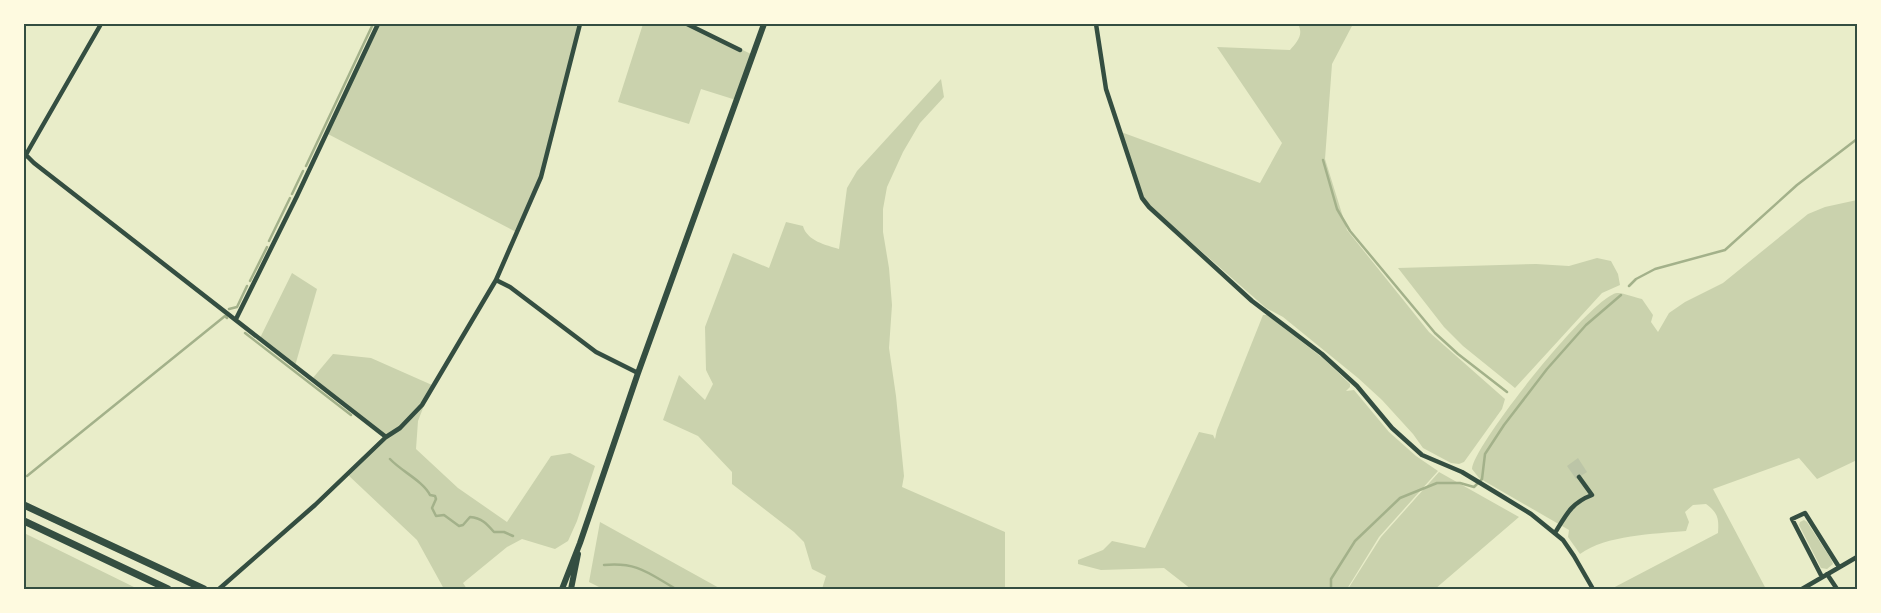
<svg xmlns="http://www.w3.org/2000/svg" width="1881" height="613" viewBox="0 0 1881 613" font-family="'DejaVu Sans',sans-serif">
	<rect width="100%" height="100%" fill="#e9edc9"/>
	<path fill="#cad2ad" d="M378,24H580L541,177L518,233L326,133Z
		M643,24H689L751,54L736,100L701,89L689,124L618,102Z
		M1298,24H1353L1332,64L1325,159L1347,230L1429,332L1505,399L1502,409L1464,462L1459,464L1451,463L1423,448L1413,434L1382,400L1358,378L1283,317L1266,308L1151,207L1142,194L1121,132L1260,183L1282,143L1217,47L1290,50C1297,42 1304,35 1298,24Z
		M941,79L944,97L920,123L903,152L887,187L883,209V232L889,268L892,305L889,348L896,396L904,476L902,487L1005,532V589H822L826,576L812,569L804,542L794,532L732,484V472L698,436L663,420L679,375L705,400L713,384L706,370L705,327L733,253L769,268L786,222L803,226C807,241 826,245 839,249L847,188L857,171Z
		M1857,200V460L1817,479L1799,458L1713,489L1766,589H1611L1718,533C1719,518 1718,513 1706,504L1693,505L1685,512L1689,522L1686,531C1654,534 1606,535 1580,554L1568,537L1569,530L1479,478L1472,469C1474,444 1592,296 1617,293C1621,292 1637,298 1642,299L1653,315L1651,322L1658,332L1669,313L1685,302L1723,283L1808,214L1825,207Z
		M1597,258L1611,261L1618,274L1620,285L1602,293L1515,388L1463,346L1444,327L1398,268L1536,264L1569,266Z
		M292,273L317,289L295,366L260,338Z
		M1263,315H1267L1324,359L1350,384V387L1346,391L1354,390L1389,432L1416,456L1438,471L1379,537L1347,589H1191L1164,568L1101,570L1078,564V560L1103,550L1112,541L1145,548L1199,432L1213,435L1215,439L1217,430Z
		M333,354L371,358L432,385L418,421L416,449L458,488L507,522L551,456L570,453L595,466L577,521L568,541L555,549L522,539L507,547L463,583L467,589H444L417,540L347,474L386,438L312,379Z
		M1439,472L1519,517L1435,589H1348L1381,537Z
		M1804,520L1807,522L1831,559L1833,564L1827,569L1821,568L1799,525L1800,522Z
		M600,522L721,589H603L589,582Z
		M24,533L138,589H24Z"/>
	<g fill="none" stroke-linecap="round" stroke-linejoin="round">
		<path stroke="#a3b18a" stroke-width="2.5" d="M1323,160L1337,209L1350,231L1435,333L1458,354L1507,392
			M306,166L373,24
			M292,194L303,171
			M269,241L290,198
			M250,281L267,247
			M1629,286L1636,279L1655,269L1725,250L1797,185L1857,139
			M229,309L237,307L247,286
			M245,333L351,415
			M390,459C401,471 423,481 430,495L435,496L436,499L432,508L436,516L444,515L459,526L463,525L470,517C482,518 487,524 494,532H504L513,536
			M27,476L225,316L227,318
			M604,565C638,562 648,573 676,589
			M1331,589V579L1355,541L1400,498L1437,483H1460L1474,487L1482,479L1485,454L1504,425L1547,369L1586,325L1621,295"/>
	</g>
	<path fill="#bcc5a7" d="M1578,458L1587,472L1576,479L1567,466Z"/>
	<g fill="none" stroke-linecap="round" stroke-linejoin="round">
		<path stroke="#344e41" stroke-width="4.5" d="M687,24L740,50
			M1096,24L1106,89L1142,198L1149,207L1252,301L1322,354L1357,386L1392,428L1422,455L1462,472L1500,495L1531,514L1563,540L1574,556L1593,589
			M24,153L34,163L386,437
			M24,158L101,24
			M496,280L510,287L596,352L638,373
			M236,319L297,196L378,24
			M1555,533C1566,515 1571,503 1592,495L1579,477
			M1827,574L1837,589
			M1822,577L1792,519L1805,513L1839,567
			M219,589L315,505L386,437L400,428L422,405L496,280L541,177L580,24
			M1802,589L1857,557"/>
		<path stroke="#344e41" stroke-width="6" d="M562,589L580,543L638,373L764,24
			M571,589L578,554"/>
		<path stroke="#344e41" stroke-width="7" d="M24,505L204,589
			M24,521L168,589"/>
	</g>
	<rect width="1881" height="613" fill="none" stroke="#fefae0" stroke-width="50"/>
	<rect x="25" y="25" width="1831" height="563" fill="none" stroke="#344e41" stroke-width="2"/>
</svg>
